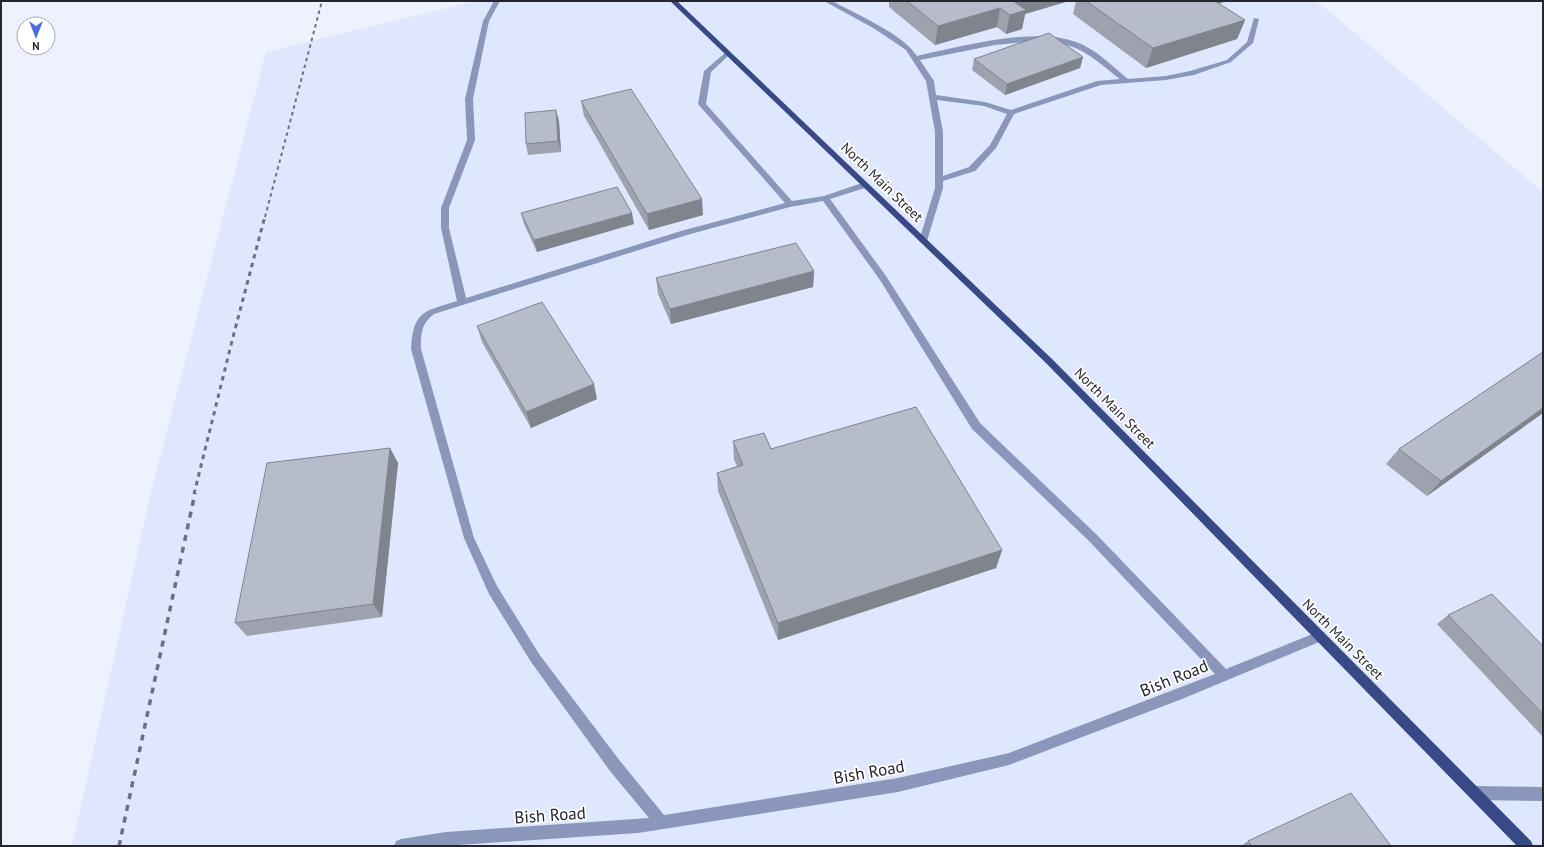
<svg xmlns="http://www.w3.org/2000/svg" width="1544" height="847" viewBox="0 0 1544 847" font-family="'PT Sans',sans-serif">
	<rect width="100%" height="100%" fill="#eef2ff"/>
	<path fill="#dfe7fe" d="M476,1H1313L1324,7L1543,192V846H72L150,496L266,52Z"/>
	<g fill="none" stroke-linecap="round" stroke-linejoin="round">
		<path fill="#8a97ba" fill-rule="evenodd" d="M494,1H500L489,21L473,99L475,140L449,208V228L466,298L681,231L785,203L698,104L704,71L725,53H729V55L711,72L706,104L792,201L824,196L862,183H868V187L830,199L886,276L980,423L1097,535L1226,669L1320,631L1324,632L1326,636L1324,640L1182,699L1009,765L898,792L638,833L444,846H394L396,841L401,839L446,832L649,818L610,771L531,662L489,594L464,538L411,349C413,311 424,311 457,301L441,228V208L467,140L465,99L483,21ZM823,201L880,280L972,429L1089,541L1215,674L1009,753L898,778L664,815L620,761L539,654L497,586L474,538L421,349C421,334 421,324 434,314L687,235L790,207Z
			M824,1H832C856,14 903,34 917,56C959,47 1035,26 1076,42C1096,49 1112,66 1128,79L1166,76L1190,71L1227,60L1247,42L1254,18L1259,19L1253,43L1231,62L1194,75L1166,80L1101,85L1014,114L996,148L975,171L943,181V188L927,241L923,244L919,241L935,188V132L926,81L906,50L875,29ZM1038,41C1080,43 1089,55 1120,79L1097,81L1011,110L985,102L936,95L934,81L920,60L995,45ZM937,100L984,106L1007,114L990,145L969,167L943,176V132Z
			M1475,786L1543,787V801L1475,800L1470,798L1468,793L1470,788Z"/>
		<path fill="#374a85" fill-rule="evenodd" d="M670,1H677L1052,359L1531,841L1533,846H1517L1046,363Z"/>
		<path stroke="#6e7179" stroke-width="2" stroke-dasharray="3.5 3.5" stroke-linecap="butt" d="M265,217L322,1"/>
		<path stroke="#6e7179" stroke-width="3" stroke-dasharray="4.5 4.5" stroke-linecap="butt" d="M194,494L233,337L265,216"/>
		<path stroke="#6e7179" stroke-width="3.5" stroke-dasharray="6 6" stroke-linecap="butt" d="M119,846L195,493"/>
	</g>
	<path fill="#9da2ae" d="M889,1H1069L1025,14L1022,29L1006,34L997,27L935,45L889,7Z
		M1076,1H1225L1224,2L1219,4L1245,20L1237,39L1146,68L1073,14Z
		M1083,57L1080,68L1005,95L972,70L974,59Z
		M581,101L703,215L649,230L584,116Z
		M559,121L561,152L528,155L526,144Z
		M521,213L634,224L537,252L524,224Z
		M814,271L813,287L671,324L658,294L656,278Z
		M477,326L597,399L531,428L482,342Z
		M1543,352V413L1427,496L1386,464L1399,449Z
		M733,441L771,449L1002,550L996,568L778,640L718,491L717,473L737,466L734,460Z
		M390,448L398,463L382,617L247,636L235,623Z
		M1448,615L1543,646V737L1437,624Z
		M1248,841L1391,846H1241Z"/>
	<path fill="#7f848d" d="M1012,1H1069L1025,14L1022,29L1006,34Z
		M1198,1H1225L1224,2L1194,11Z
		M1000,8L997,27L935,45L938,26Z
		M1245,20L1237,39L1146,68L1153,48Z
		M1083,57L1080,68L1005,95L1007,84Z
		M556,110L559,121L561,152L558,141Z
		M702,199L703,215L649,230L647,214Z
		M632,213L634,224L537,252L534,240Z
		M814,271L813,287L671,324L670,309Z
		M594,384L597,399L531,428L526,412Z
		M1543,408V413L1427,496L1441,481Z
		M390,448L398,463L382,617L373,604Z
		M1002,550L996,568L778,640V623Z"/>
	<path fill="#b6bcca" stroke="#7f848d" d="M907,1H1013L1026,10L1010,15L1000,8L938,26Z
		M1086,1H1215L1245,20L1153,48Z
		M1049,33L1083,57L1007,84L974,59Z
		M631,89L702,199L647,214L581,101Z
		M556,110L558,141L526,144L525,113Z
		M617,187L632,213L534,240L521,213Z
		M796,243L814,271L670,309L656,278Z
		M542,302L594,384L526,412L477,326Z
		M1543,352V408L1441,481L1399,449Z
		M916,407L1002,550L778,623L717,473L743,465L733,441L764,433L771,449Z
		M390,448L373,604L235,623L267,463Z
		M1492,594L1543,646V714L1448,615Z
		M1351,793L1391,846H1252L1248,841Z"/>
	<g text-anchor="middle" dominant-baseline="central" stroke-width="3.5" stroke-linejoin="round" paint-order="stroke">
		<g font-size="14" fill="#25272d" stroke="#fff">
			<text transform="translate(882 182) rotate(44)">North Main Street</text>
			<text transform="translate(1115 408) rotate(45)">North Main Street</text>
			<text transform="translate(1343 639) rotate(45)">North Main Street</text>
		</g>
		<g font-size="17" fill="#25272d" stroke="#fff">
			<text transform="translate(1174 678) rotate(-22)">Bish Road</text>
			<text transform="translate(869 772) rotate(-10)">Bish Road</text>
			<text transform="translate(550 815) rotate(-4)">Bish Road</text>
		</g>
	</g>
	<rect width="1544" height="847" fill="none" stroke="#25272d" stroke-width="4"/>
	<g transform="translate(36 36) rotate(180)"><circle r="19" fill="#ffffff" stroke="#a8a9ab"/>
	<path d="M0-3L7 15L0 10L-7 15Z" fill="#4a6bde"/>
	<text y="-6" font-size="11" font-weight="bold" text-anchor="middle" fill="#25272d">N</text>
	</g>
</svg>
